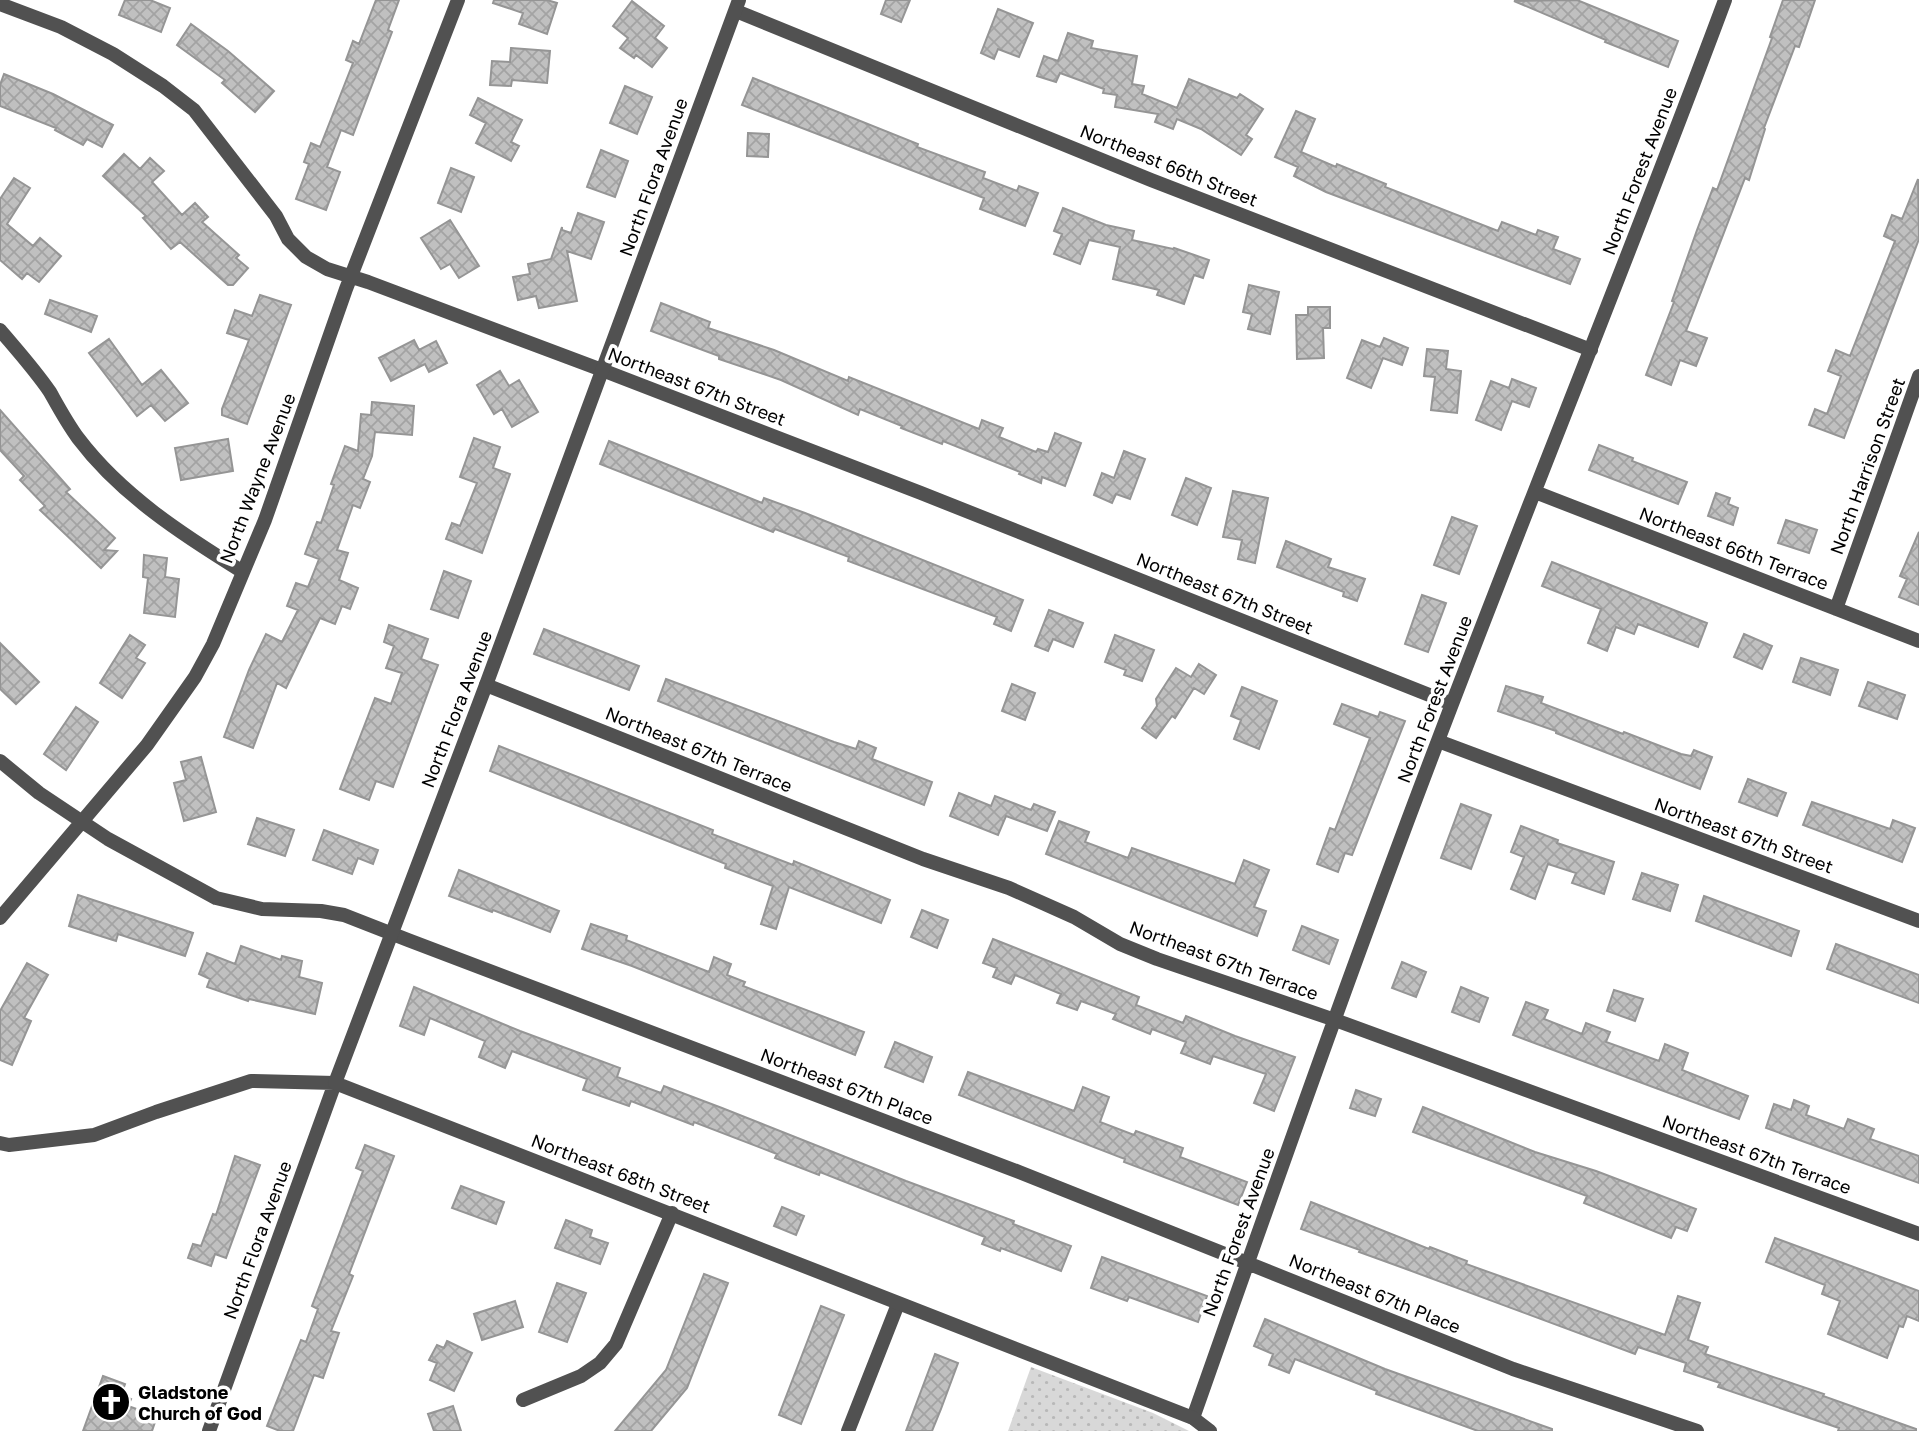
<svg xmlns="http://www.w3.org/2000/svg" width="1919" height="1431" viewBox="0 0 1919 1431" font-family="'Golos Text',sans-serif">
	<defs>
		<pattern id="green-dots" width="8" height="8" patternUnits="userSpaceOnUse" patternTransform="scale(1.75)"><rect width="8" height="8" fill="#d8d8d8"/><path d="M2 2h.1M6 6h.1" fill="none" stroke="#b8b8b8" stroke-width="1.8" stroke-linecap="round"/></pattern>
		<pattern id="building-cross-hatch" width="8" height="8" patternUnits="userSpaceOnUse" patternTransform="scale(1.75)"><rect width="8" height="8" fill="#c0c0c0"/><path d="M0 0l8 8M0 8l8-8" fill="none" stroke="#a3a3a3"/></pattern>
	</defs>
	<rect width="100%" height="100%" fill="#fff"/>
	<path fill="url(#green-dots)" d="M1031,1367L1153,1413L1189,1431H1008Z"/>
	<path fill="url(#building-cross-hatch)" stroke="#959595" stroke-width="2" d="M125,0H150L170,8L161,32L119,15Z
		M376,0H399L388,30L392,32L353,135L341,130L327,167L340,172L326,210L296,199L309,164L304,162L311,143L320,147L353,63L346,60L353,41L359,44Z
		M494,0H547L557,3L547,34L519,24L523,13L493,3Z
		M886,0H910L901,22L881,14Z
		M1577,0L1678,41L1668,67L1605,42L1606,40L1514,1Z
		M1783,0H1815L1799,47L1795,46L1764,128L1765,129L1749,180L1745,178L1686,331L1707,338L1696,366L1680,360L1671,385L1646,375L1674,302L1672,301L1697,230L1713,188L1717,190L1772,38L1770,37Z
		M632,1L664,26L655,38L667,48L652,67L636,55L634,58L620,48L628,38L613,26Z
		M998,9L1033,23L1019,57L998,49L994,59L981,53Z
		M191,24L228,51L274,91L255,112L222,83L225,80L177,45Z
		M1068,33L1093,41L1091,48L1137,56L1132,84L1144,86L1142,94L1177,108L1189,79L1237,98L1240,94L1263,109L1246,135L1252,139L1241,155L1201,129L1177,119L1173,129L1155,122L1158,114L1115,107L1117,95L1103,93L1104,89L1060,73L1056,82L1037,76L1044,56L1058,61Z
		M511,48L550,51L547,83L512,80L511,86L490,85L492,61L510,62Z
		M4,74L53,94L113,125L102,147L87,139L83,145L55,130L56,128L0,106V85Z
		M753,78L918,144L917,147L985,172L983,178L1017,191L1019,186L1038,193L1025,226L980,209L984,198L742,105Z
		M625,86L652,97L637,134L610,123Z
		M478,98L522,120L511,142L519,146L511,161L476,143L486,123L470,115Z
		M1296,111L1315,119L1301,152L1336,167L1337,164L1386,184L1385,187L1498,231L1502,222L1536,235L1538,230L1558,237L1553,249L1580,259L1570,284L1326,192L1294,176L1298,167L1275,157Z
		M748,133L769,134L768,157L747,156Z
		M601,150L628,161L615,197L587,187Z
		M124,154L140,169L150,158L164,171L152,182L182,215L195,203L208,217L202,222L239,255L236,258L248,268L233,285H228L180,242L171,249L143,218L146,216L103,176Z
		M451,168L474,177L461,212L438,203Z
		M14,178L30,188L7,224L33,246L40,238L61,256L39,282L27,273L22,279L0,260V199Z
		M1918,179L1919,239L1844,438L1809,425L1815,409L1827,414L1841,376L1828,371L1836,350L1850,356L1895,241L1884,236L1892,215L1902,219Z
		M1063,208L1106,225L1134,231L1132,240L1173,249L1174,248L1209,260L1203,278L1194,275L1184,304L1157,295L1159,290L1113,279L1120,247L1089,240L1080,264L1054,254L1062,234L1054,231Z
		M578,213L604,222L591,259L567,251L577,301L539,308L536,296L518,300L513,277L530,274L528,264L551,259L562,227V230L571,233Z
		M450,220L479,266L459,278L450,264L441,269L421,238Z
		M1249,285L1279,292L1270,334L1248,329L1252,314L1243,312Z
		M260,295L291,305L247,424L222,415V409L249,340L227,333L235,310L252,316Z
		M50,300L97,316L91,332L45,314Z
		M661,303L710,322L708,328L774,350L848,381L849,377L979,429L982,420L1003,428L999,437L1036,452L1038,449L1048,452L1055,433L1081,443L1065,486L1042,477L1041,483L1019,474L1020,472L943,441L942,444L901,428L902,426L860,409L858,415L781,380L719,359V356L651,331Z
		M1308,307H1330V328H1323L1324,358L1297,359L1296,315H1308Z
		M1384,338L1408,348L1402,365L1383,358L1371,388L1347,378L1362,340L1380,347Z
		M109,339L142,385L161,370L188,403L165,421L151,405L137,416L89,353Z
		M414,340L419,350L436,341L447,363L429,372L425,364L391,381L379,358Z
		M1427,349L1448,351L1446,369L1461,371L1457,413L1431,410L1435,377L1424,376Z
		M500,371L509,386L519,380L538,412L512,427L502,409L494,414L477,385Z
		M1512,379L1536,388L1529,407L1512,401L1501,430L1476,420L1491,381L1509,388Z
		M372,402L414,406L412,435L375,432L372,456L363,479L370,482L360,508L353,505L337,550L348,553L339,580L358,588L350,609L342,606L335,624L320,618L286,688L277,683L253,748L224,737L249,670L266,634L282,642L298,610L287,606L296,583L308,587L319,559L305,554L317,522L321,523L334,485L331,484L345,446L358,451L361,414L371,415Z
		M0,410L70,489L66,492L115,538L104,550L117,551L101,568L40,510L45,506L20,480L24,476L0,450Z
		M474,438L500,447L493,468L510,474L482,553L446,539L452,523L460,526L477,483L460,477Z
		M228,439L233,471L181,480L175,448Z
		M609,441L762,503L764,498L805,513L1023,600L1011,631L994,624L997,617L848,561L849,557L775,529L773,532L600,464Z
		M1599,445L1633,458L1632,461L1687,482L1678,504L1589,470Z
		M1124,451L1145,459L1130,499L1116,494L1112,503L1094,495L1102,473L1114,478Z
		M1186,478L1211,488L1197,525L1172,515Z
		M1233,491L1268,498L1255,563L1238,559L1242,540L1223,537Z
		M1716,493L1730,498L1728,504L1738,508L1733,525L1708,516Z
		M1452,517L1477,526L1459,574L1434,565Z
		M1786,520L1817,530L1809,553L1778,543Z
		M1919,532V605L1899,597L1907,579L1900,576Z
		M1286,541L1331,559L1328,567L1365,579L1357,601L1343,596L1344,592L1277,567Z
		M144,555L167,558L165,577L179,579L175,617L144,613L148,578L143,577Z
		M1552,562L1707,623L1698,647L1638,624L1634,634L1616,627L1607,651L1588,643L1601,609L1542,586Z
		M444,571L471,581L458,618L431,609Z
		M1422,595L1446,603L1428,652L1405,644Z
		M1049,610L1083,623L1073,647L1053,639L1048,651L1035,646Z
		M389,625L428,639L421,659L438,665L393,787L376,781L369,800L340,789L375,698L391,704L402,673L386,668L394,646L384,642Z
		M544,629L639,666L629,690L534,654Z
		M1744,634L1772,646L1762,669L1734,657Z
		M130,635L145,645L136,658L145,663L122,698L100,683Z
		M1115,635L1154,650L1142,681L1124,675L1126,670L1105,662Z
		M0,643L39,682L16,704L0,689Z
		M1801,658L1838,670L1830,695L1793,682Z
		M1199,664L1216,675L1204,694L1194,688L1175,718L1172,716L1156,738L1142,728L1157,706L1156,699L1176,668L1191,677Z
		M666,679L834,742L856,749L859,741L876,748L872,759L932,782L924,805L658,701Z
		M1868,682L1905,695L1897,719L1859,706Z
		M1012,684L1035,693L1025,720L1002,711Z
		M1506,686L1543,697L1541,703L1623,734L1624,732L1681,754L1691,756L1694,750L1712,757L1700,789L1556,733V731L1498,711Z
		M1242,687L1277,701L1259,749L1234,739L1241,720L1231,716Z
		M1342,704L1378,717L1380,712L1405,721L1352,855L1345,853L1338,872L1317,864L1330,828L1335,830L1370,738L1334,724Z
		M76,707L98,722L66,770L44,754Z
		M499,746L713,830L712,834L793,865L794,861L890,900L881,923L789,887L776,929L761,924L773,886L725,868L726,864L490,771Z
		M201,757L216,812L184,821L174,783L186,780L181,762Z
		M1748,779L1786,793L1777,816L1739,802Z
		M959,793L991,806L995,796L1031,810L1034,804L1055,812L1047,831L1006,816L998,835L950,816Z
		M1812,802L1890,829L1893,820L1915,828L1902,862L1803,825Z
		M1461,804L1491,815L1471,869L1441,858Z
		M257,818L294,830L285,856L248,844Z
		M1059,821L1089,832L1085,842L1128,858L1132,848L1235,884L1244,860L1269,870L1254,907L1266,911L1257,936L1046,854Z
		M1521,826L1558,840L1557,843L1614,862L1604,894L1572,883L1576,873L1548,864L1535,899L1511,889L1524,857L1511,852Z
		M324,830L378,850L373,864L358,858L352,874L313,860Z
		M459,870L559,911L550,932L493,910L492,912L449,896Z
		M1642,873L1678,885L1670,911L1633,899Z
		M78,895L193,933L185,956L118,934L116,941L69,926Z
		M1704,896L1799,931L1791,956L1696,921Z
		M922,910L948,920L937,948L911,937Z
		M591,924L627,936L626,940L709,972L714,957L731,964L727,975L745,982L743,986L864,1032L855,1055L632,966L582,949Z
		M1302,926L1338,940L1329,964L1293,950Z
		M993,939L1139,997L1136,1005L1183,1023L1186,1016L1235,1036L1295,1057L1274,1111L1254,1103L1266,1074L1213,1056L1210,1064L1181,1053L1186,1042L1152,1029L1150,1034L1113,1019L1116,1014L1081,1001L1077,1010L1057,1003L1061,994L1015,975L1011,984L993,977L997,968L983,963Z
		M1836,944L1919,975V1003L1827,969Z
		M241,946L281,960L282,956L302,961L299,977L322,983L315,1014L249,999L248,1001L207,987L210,979L199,974L207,953L235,964Z
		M1402,962L1426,972L1416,997L1392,988Z
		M27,963L48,975L24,1018L31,1021L12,1065L0,1060V1011Z
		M414,987L520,1031L620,1068L617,1077L661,1093L664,1086L722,1108L906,1181L1014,1221L1013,1224L1071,1246L1061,1271L1001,1248L1000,1251L982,1244L985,1237L820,1172L819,1175L775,1158L777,1154L694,1122L693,1125L631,1101L629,1106L583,1090L587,1079L512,1051L505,1068L479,1057L485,1041L430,1018L424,1035L400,1026Z
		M1461,987L1488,998L1479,1022L1452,1012Z
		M1614,990L1643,999L1635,1021L1607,1011Z
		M1526,1002L1548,1010L1544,1019L1582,1034L1586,1023L1610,1032L1606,1042L1659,1061L1665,1044L1688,1053L1682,1070L1748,1096L1739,1119L1513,1035Z
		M895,1042L932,1057L923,1082L885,1067Z
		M968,1072L1074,1111L1083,1087L1109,1097L1100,1122L1134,1135L1136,1131L1183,1148L1180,1157L1247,1182L1238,1205L1124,1162L1125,1159L959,1095Z
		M1356,1090L1381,1099L1375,1116L1350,1108Z
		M1794,1100L1809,1106L1806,1115L1844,1129L1848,1119L1874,1129L1870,1139L1919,1156V1183L1766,1128L1774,1104L1791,1110Z
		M1423,1107L1535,1152L1596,1171L1696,1209L1687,1231L1676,1227L1671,1238L1584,1203L1587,1196L1413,1132Z
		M365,1145L394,1156L349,1274L353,1276L331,1331L339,1333L323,1378L314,1375L293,1431H280L267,1426L301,1340L306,1342L318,1309L312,1306L363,1171L356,1168Z
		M235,1156L260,1165L226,1258L215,1254L211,1266L188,1258L193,1244L201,1246L213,1214L216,1215Z
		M461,1186L504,1202L496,1224L452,1208Z
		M1311,1202L1429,1249L1430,1247L1467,1261L1466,1264L1665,1335L1678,1296L1700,1303L1688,1340L1708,1347L1705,1354L1824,1394L1823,1396L1916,1429V1431H1838L1839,1428L1718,1387L1720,1383L1684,1371L1686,1363L1638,1347L1635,1354L1398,1266L1359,1252L1360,1250L1301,1229Z
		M782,1207L804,1216L796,1235L774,1226Z
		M566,1220L592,1230L590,1237L608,1243L600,1264L555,1248Z
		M1775,1238L1919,1291V1321L1907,1316L1903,1327L1899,1326L1887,1358L1828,1334L1840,1301L1822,1294L1825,1285L1766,1262Z
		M1102,1257L1207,1296L1198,1322L1129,1297L1127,1301L1091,1288Z
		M704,1274L728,1283L687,1388L651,1431H615L666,1370Z
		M557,1283L586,1293L567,1342L539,1332Z
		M515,1301L523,1327L482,1340L474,1314Z
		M821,1306L844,1315L801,1424L779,1415Z
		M1265,1319L1385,1369L1552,1429V1431H1478L1376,1394L1377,1391L1295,1359L1289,1373L1269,1365L1273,1354L1254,1346Z
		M447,1341L472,1353L454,1391L430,1380L437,1363L429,1360L437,1345L444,1348Z
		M935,1354L958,1363L941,1409L932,1431H906Z
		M103,1376L125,1384L121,1395L131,1399L128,1406L157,1416L152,1431H83Z
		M453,1406L461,1431H434L428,1414Z"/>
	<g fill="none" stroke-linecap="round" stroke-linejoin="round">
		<path stroke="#515151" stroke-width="14" d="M0,4L61,27L113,54L163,86L194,110L276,216L288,239L306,257L327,269L368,282L602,370L921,493L1452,704
			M736,11L1151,180L1591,350
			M0,330C17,350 35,370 50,392C59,408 67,423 78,438C121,495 183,535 243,572
			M1535,492L1919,641
			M1836,609L1919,376
			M486,685L923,859L1009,888L1074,917L1120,944L1157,959L1335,1020L1919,1234
			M1438,741L1919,921
			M0,761L39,793L108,839L216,898L262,909L321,911L344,915L408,940L1019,1172L1513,1369L1697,1431
			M0,918L147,745L195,677L213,644L265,520L346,289L458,0
			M0,1143L9,1145L94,1135L156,1112L251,1081L335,1083L209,1431
			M523,1400L581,1376L600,1363L616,1344L672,1213
			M1193,1418C1273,1191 1353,963 1439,738C1533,491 1633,247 1725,0
			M848,1431L898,1304"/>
		<path stroke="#515151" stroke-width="14" d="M739,0L486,685L335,1083L1193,1418L1210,1431"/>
	</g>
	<defs>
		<symbol id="church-disc" viewBox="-11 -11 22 22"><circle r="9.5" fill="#000" stroke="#fff"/><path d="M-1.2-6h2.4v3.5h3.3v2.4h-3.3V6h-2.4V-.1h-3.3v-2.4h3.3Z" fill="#fff"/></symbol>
	</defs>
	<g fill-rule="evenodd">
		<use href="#church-disc" x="89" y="1380" width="44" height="44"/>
	</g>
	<g text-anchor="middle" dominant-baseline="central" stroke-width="7" stroke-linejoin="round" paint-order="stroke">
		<g font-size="18" fill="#000" stroke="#fff">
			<text transform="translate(1169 165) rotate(22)">Northeast 66th Street</text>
			<text transform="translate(1639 171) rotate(-69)">North Forest Avenue</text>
			<text transform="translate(653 177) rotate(-70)">North Flora Avenue</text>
			<text transform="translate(697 386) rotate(21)">Northeast 67th Street</text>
			<text transform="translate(1867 466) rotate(-70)">North Harrison Street</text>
			<text transform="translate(257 478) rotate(-69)">North Wayne Avenue</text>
			<text transform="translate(1734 548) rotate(21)">Northeast 66th Terrace</text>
			<text transform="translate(1225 593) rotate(22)">Northeast 67th Street</text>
			<text transform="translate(1434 699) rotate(-69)">North Forest Avenue</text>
			<text transform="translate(456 709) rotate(-69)">North Flora Avenue</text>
			<text transform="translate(699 749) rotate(22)">Northeast 67th Terrace</text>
			<text transform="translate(1744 835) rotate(20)">Northeast 67th Street</text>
			<text transform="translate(1224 960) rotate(20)">Northeast 67th Terrace</text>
			<text transform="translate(847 1086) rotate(21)">Northeast 67th Place</text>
			<text transform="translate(1757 1154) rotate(20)">Northeast 67th Terrace</text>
			<text transform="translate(621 1173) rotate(21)">Northeast 68th Street</text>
			<text transform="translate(1238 1232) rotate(-70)">North Forest Avenue</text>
			<text transform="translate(257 1240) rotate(-70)">North Flora Avenue</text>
			<text transform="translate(1375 1293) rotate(22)">Northeast 67th Place</text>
		</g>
		<g font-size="18" font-weight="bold" fill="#000" stroke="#fff" text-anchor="start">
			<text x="138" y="1392">Gladstone<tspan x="138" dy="21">Church of God</tspan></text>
		</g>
	</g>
</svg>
